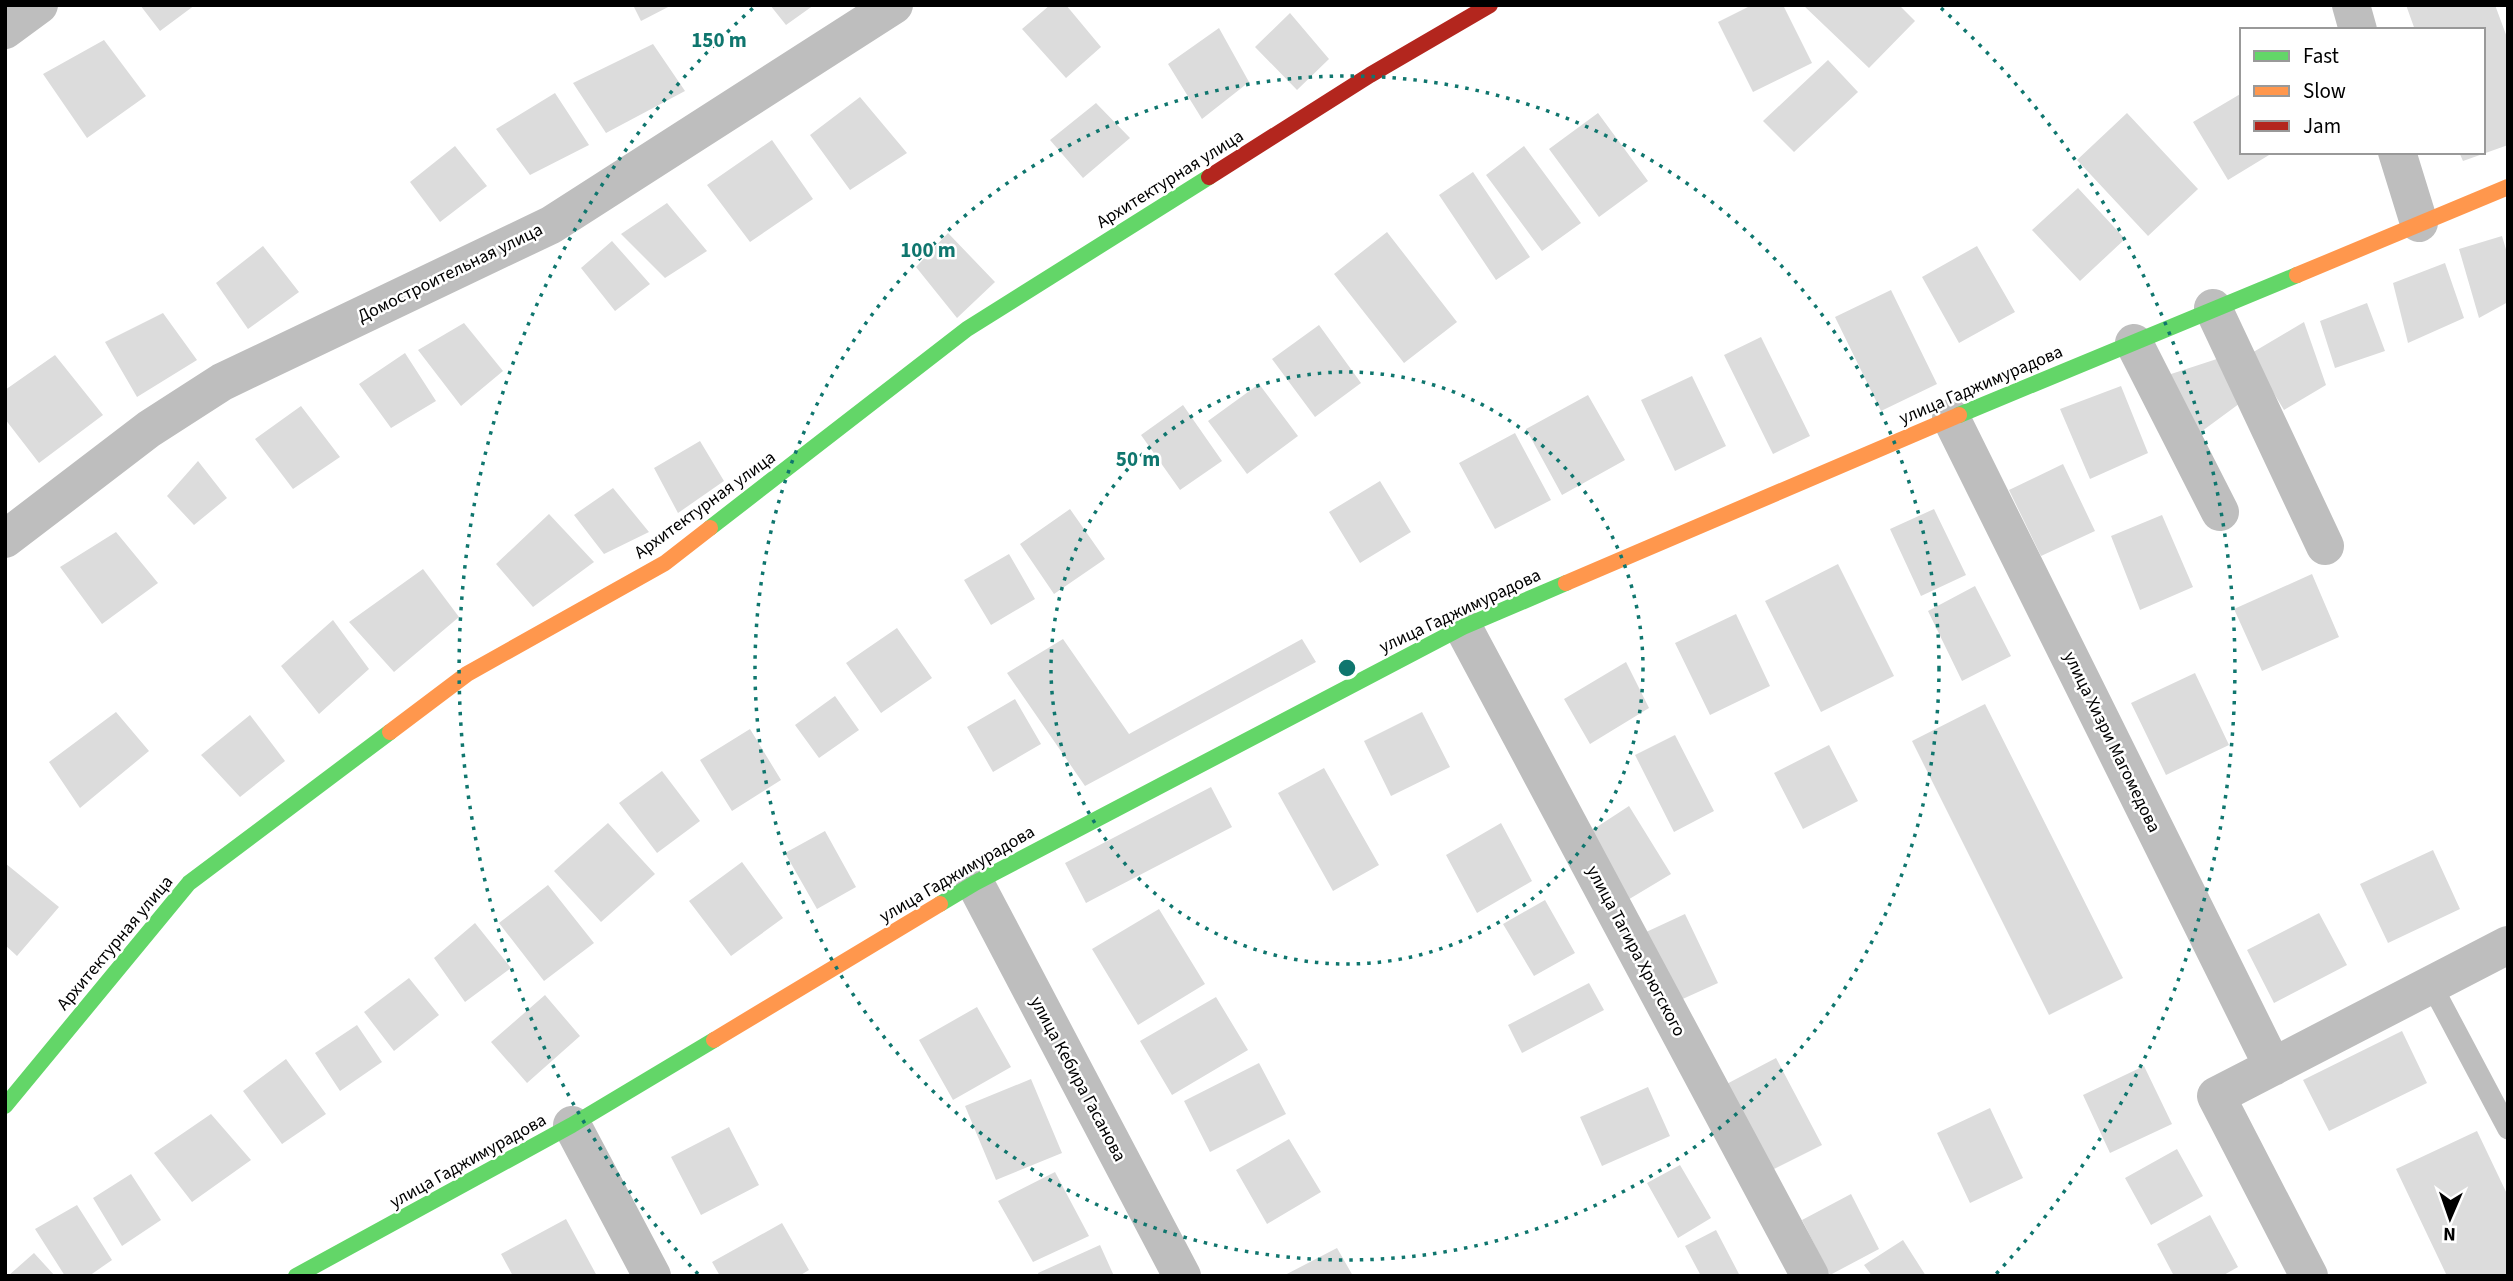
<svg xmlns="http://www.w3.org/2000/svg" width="2513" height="1281" viewBox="0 0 2513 1281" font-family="'Source Sans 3',sans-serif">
	<rect width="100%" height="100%" fill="#fff"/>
	<path fill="#dcdcdc" d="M140,5H195L160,31Z
		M633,5H672L641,21Z
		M770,5H814L786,25Z
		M1050,5H1066L1101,47L1066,78L1022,29Z
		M1752,5H1783L1812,63L1753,92L1718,22Z
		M1803,5H1899L1915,21L1869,68Z
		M2406,5H2495L2508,40V145L2463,161L2459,152H2483V30H2415Z
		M1290,13L1329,59L1297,90L1255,47Z
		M1219,28L1249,82L1202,119L1168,64Z
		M104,40L146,96L87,138L43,74Z
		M653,44L685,91L606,133L573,83Z
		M1828,60L1858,92L1794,152L1763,121Z
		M555,93L589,145L530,175L496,129Z
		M2242,93V152H2274L2228,180L2193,122Z
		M860,97L907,153L850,190L810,135Z
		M1096,103L1130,138L1083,178L1050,140Z
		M1598,113L1648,181L1599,217L1549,149Z
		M2127,113L2198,189L2148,236L2077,160Z
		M772,140L813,199L750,242L707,185Z
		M455,146L487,186L440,222L410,182Z
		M1524,146L1581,223L1542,251L1486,175Z
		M1473,172L1530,257L1496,280L1439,195Z
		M2078,188L2125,239L2080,281L2032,230Z
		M667,203L707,251L665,278L621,234Z
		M1387,232L1457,322L1404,363L1334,274Z
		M948,233L995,282L957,318L916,267Z
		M2502,236L2508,256V302L2479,318L2459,249Z
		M612,241L650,284L615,311L581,268Z
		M263,246L299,292L248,329L216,283Z
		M1977,246L2015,312L1959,343L1922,277Z
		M2445,263L2464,318L2408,343L2393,283Z
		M1891,290L1937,384L1881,411L1835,317Z
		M2367,303L2385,351L2335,368L2320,321Z
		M163,313L197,360L137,397L105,342Z
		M2304,322L2326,385L2284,410L2250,354Z
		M464,323L503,371L461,406L418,350Z
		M1319,325L1361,383L1315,417L1272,359Z
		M1761,337L1810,436L1773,454L1724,355Z
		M405,353L436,401L391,428L359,384Z
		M55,355L103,415L39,463L5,419V390Z
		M2226,356L2247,398L2194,437L2168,375Z
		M1692,376L1726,446L1675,471L1641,400Z
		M1259,384L1298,436L1247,474L1208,421Z
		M2121,386L2148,453L2090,479L2060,409Z
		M1588,395L1625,460L1562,495L1526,429Z
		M1183,405L1222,461L1180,490L1141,435Z
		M301,406L340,457L293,489L255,439Z
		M1515,433L1551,500L1495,529L1459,463Z
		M700,441L724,481L678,513L654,468Z
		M198,461L227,498L194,525L167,496Z
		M2063,464L2095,531L2041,556L2009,490Z
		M1380,481L1411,532L1360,563L1329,512Z
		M613,488L649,532L604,554L574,515Z
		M1070,509L1105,559L1054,594L1020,544Z
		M1934,509L1966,575L1921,596L1890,529Z
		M549,514L594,562L533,607L496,564Z
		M2162,515L2193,587L2140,610L2111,536Z
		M116,532L158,583L102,624L60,567Z
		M1009,554L1035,599L991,625L964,580Z
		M1838,564L1894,676L1821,712L1765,601Z
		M423,569L459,617L394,672L349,622Z
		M2312,574L2339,637L2262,671L2234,609Z
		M1975,586L2011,656L1962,681L1928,611Z
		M1736,614L1770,686L1710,715L1675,643Z
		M333,620L369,669L319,714L281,666Z
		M897,628L932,678L881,713L846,663Z
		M1063,639L1129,734L1302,639L1316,662L1085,786L1007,673Z
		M1626,662L1649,708L1590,744L1564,699Z
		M2195,673L2229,745L2166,775L2131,703Z
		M835,696L859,730L819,758L795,725Z
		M1015,699L1041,744L993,772L967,727Z
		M1985,704L2123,978L2049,1015L1912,741Z
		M116,712L149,751L80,808L49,762Z
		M1422,712L1450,767L1391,796L1364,741Z
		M250,715L285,761L240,797L201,755Z
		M750,729L781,780L732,811L700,760Z
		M1675,735L1714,811L1674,832L1635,755Z
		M1829,745L1858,801L1803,829L1774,773Z
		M1324,768L1379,865L1333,891L1278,793Z
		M662,771L700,821L657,853L619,803Z
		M1211,787L1232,827L1086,903L1065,863Z
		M1629,806L1671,874L1621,904L1580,838Z
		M608,823L655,874L601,922L554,871Z
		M1501,823L1532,881L1477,913L1446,855Z
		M825,831L856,887L817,909L785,853Z
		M2433,850L2460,909L2388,943L2360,884Z
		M742,862L783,918L731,956L689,901Z
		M5,863L59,907L17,956L5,945Z
		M548,885L594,943L544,981L499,923Z
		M1545,900L1575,953L1534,976L1503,924Z
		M1159,909L1205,984L1138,1025L1092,949Z
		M2319,913L2347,965L2274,1003L2247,950Z
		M1685,914L1718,983L1676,1002L1644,933Z
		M475,923L511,968L465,1002L434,958Z
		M409,978L439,1015L394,1051L364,1012Z
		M1589,983L1604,1010L1522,1053L1508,1025Z
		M545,995L580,1036L527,1083L491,1042Z
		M1216,997L1248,1050L1172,1095L1140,1041Z
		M977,1007L1011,1067L953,1100L919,1040Z
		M357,1025L382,1062L340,1091L315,1053Z
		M2402,1031L2427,1083L2329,1131L2303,1080Z
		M1776,1058L1822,1145L1764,1174L1719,1088Z
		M286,1059L326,1114L282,1144L243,1091Z
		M1259,1063L1286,1114L1210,1152L1184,1101Z
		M2144,1066L2172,1124L2110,1153L2083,1095Z
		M1031,1079L1062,1153L996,1180L965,1106Z
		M1648,1087L1670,1136L1602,1166L1580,1117Z
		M1990,1108L2023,1178L1970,1203L1937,1133Z
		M211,1114L251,1160L192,1202L154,1153Z
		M729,1127L759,1185L701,1215L671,1157Z
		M2477,1131L2508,1196V1276H2447L2396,1169Z
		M1289,1139L1321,1192L1267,1224L1236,1170Z
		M2177,1149L2203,1196L2151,1225L2125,1178Z
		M1680,1165L1711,1218L1678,1238L1647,1183Z
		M1055,1172L1089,1236L1033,1262L998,1201Z
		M131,1174L161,1220L122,1246L93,1198Z
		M1851,1194L1879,1249L1830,1275L1802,1220Z
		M77,1205L112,1260L89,1276H65L35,1229Z
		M2210,1215L2238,1267L2222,1276H2174L2157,1244Z
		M566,1219L597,1276H513L501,1254Z
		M782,1223L809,1270L799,1276H720L712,1262Z
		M1716,1230L1740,1276H1701L1685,1246Z
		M1903,1240L1926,1276H1872L1864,1265Z
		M1100,1245L1114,1276H1039L1038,1273Z
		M1337,1248L1353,1276H1283Z
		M34,1253L55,1276H8Z"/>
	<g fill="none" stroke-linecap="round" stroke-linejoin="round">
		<path stroke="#bebebe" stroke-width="21" d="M2431,984L2508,1129"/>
		<path stroke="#bebebe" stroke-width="38" d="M2351,5L2358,30
			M5,30L39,5
			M2397,152L2419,223
			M2213,308L2325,546
			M2134,343L2220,512
			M1951,418L2273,1067
			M5,539L149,429L222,382L551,225L894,5
			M1463,627L1810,1276
			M975,883L1182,1276
			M572,1125L652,1276
			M2309,1276L2216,1096L2508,945"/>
		<path stroke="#63d668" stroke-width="16" d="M1959,415L2297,275
			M710,528L967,329L1209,177
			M940,904L975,883L1463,627L1566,583
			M5,1106L189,883L390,732
			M296,1276L572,1125L714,1040"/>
		<path stroke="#ff974d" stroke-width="16" d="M2297,275L2508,187
			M1566,583L1959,415
			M390,732L467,674L665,563L710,528
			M714,1040L940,904"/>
		<path stroke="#b3261e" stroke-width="16" d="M1209,177L1370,75L1490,5"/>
	</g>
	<g fill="none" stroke="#0f766e" stroke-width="3.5" stroke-dasharray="3.5 7">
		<circle cx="1347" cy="668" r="296"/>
		<circle cx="1347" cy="668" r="592"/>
		<path d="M698 1274A888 888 0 0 1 753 8M1941 8A888 888 0 0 1 1996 1274"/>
	</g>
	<g text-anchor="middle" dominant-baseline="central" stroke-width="5" stroke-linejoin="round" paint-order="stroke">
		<g font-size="18" fill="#000" stroke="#fff">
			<text transform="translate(1170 179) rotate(-32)">Архитектурная улица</text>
			<text transform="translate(450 273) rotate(-26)">Домостроительная улица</text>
			<text transform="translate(1981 385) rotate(-23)">улица Гаджимурадова</text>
			<text transform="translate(705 505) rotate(-36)">Архитектурная улица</text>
			<text transform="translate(1460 611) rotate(-25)">улица Гаджимурадова</text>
			<text transform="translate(2112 742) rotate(64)">улица Хизри Магомедова</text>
			<text transform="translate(957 874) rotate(-30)">улица Гаджимурадова</text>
			<text transform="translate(115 943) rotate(-50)">Архитектурная улица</text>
			<text transform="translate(1636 951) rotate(62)">улица Тагира Хрюгского</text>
			<text transform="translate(1078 1079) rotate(62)">улица Кебира Гасанова</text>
			<text transform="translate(468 1161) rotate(-29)">улица Гаджимурадова</text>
		</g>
	</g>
	<circle cx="1347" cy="668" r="10" fill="#0f766e" stroke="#fff" stroke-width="3.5"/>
	<g font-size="21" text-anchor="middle" font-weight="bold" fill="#0f766e" stroke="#fff" stroke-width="5" stroke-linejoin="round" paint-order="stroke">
		<text x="719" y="47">150 m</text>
		<text x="928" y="257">100 m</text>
		<text x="1138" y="466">50 m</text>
	</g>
	<rect width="2513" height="1281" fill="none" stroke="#000000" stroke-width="14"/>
	<rect x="2240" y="28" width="245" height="126" fill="#ffffff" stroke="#999999" stroke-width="2"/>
	<rect x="2254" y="51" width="35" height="10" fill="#63d668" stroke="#999999" stroke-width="2"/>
	<text x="2303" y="63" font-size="21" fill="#000000">Fast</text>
	<rect x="2254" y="86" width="35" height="10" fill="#ff974d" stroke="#999999" stroke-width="2"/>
	<text x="2303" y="98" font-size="21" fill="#000000">Slow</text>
	<rect x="2254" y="121" width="35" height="10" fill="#b3261e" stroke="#999999" stroke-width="2"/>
	<text x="2303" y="133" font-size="21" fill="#000000">Jam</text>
	<g transform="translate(2450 1218) rotate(182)" stroke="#ffffff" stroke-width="5" paint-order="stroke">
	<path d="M0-5L12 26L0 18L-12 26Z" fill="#000000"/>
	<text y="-10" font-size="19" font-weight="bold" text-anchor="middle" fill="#000000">N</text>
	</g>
</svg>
